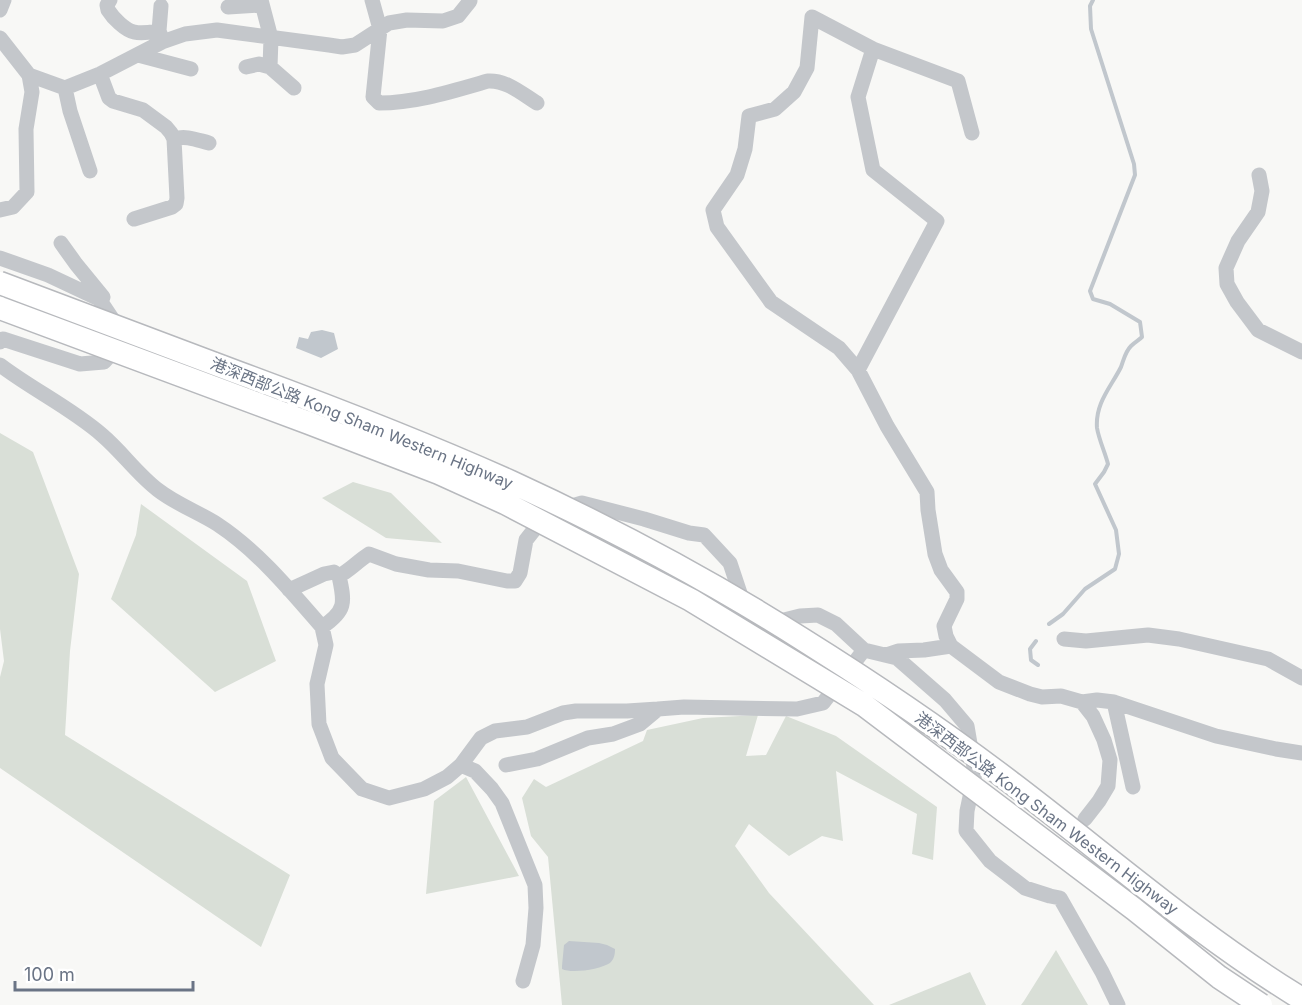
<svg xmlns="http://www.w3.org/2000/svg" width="1302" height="1005" viewBox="0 0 1302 1005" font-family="Inter,'Noto Sans SC',sans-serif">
	<rect width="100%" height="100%" fill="#f8f8f6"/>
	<path fill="#d9dfd7" d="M0,433L33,452L79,574L70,651L65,735L290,875L261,947L0,768V677L4,661L0,629Z
		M353,482L391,493L442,543L386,538L322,498Z
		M141,504L247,581L276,661L215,692L111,599L136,535Z
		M758,715L746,756L766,755L786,716L836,736L937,807L933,860L912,854L917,814L836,771L843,841L822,836L789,856L749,824L735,846L769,893L874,1005H562L548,857L531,836L522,798L534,779L546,787L643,741L647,730L703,718Z
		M466,777L519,876L426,894L434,801Z
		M1056,950L1088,1005H1021L1024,1001Z
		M970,972L986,1005H889Z"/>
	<path fill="#c1c7cd" d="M322,330L334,333L338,349L321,358L296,348L299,337L308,339L311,332Z
		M569,941L599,943L607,945L615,949C615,955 614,959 610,963C601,969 572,974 562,969V966L564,945Z"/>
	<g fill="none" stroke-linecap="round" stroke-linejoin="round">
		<path stroke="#c1c7cd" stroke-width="4" d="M1049,624L1063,614L1085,589L1115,569L1119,554L1116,530L1095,484L1104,472L1108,464C1105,452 1099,440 1097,428C1095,403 1111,387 1121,367C1124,359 1125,352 1131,346C1135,342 1139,340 1142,337L1140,322L1110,304L1093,299L1090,291L1135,175L1134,164L1091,29L1090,6L1093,0
			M1036,641L1030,649L1031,660L1038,665"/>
		<path stroke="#c4c7cb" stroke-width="15" d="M110,0L107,5L108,10C113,18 125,30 134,32C142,34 152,32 159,31
			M261,0L271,38L270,67
			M372,0L380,29L373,97L379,103C416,103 453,91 488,81C507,80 522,94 537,103
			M161,6L159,31L162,39
			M228,7L261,5
			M0,10L4,0
			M0,38L29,75L32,92L26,129L27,192L13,207L0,210
			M873,49L958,81L972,133
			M138,55L191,69
			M246,67L259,64L270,67L294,88
			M100,74L109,98L113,101L143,110L166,127L171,133L174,139L177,198L176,204L172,207L134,219
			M29,75L65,88L100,74L162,42L185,34L217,30L329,45L342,47L355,45L389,23L407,20L443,21L458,16L470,1
			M65,88L70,111L90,171
			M174,139C186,135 197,140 209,143
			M1259,175L1262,191L1258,212L1238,241L1226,268L1227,284L1237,302L1258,330L1302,352
			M61,243L76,264L103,297L102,300
			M0,258L48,275L99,299L117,326L115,350L104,362L80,364L3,339L0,342
			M0,365C33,390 71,408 102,435C122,452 137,474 158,490C176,504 198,512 217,524C258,551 290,590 322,627C346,611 345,603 339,576C350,570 358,561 369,554L396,564L429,570L458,571L507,581H515L520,573L526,540L537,526L555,511L582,503L644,519L689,533L704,535L730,563L742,599L745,604
			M858,370L937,221L873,170L858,97L873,49L812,17L807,68L794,92L775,109L749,116L745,149L737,175L713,210L717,227L771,302L839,348L858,370L887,426L927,492L928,510L935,554L941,570L957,592V599L944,626L946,636L951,646L999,682L1030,694L1042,697L1061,696L1082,702L1093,716L1104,740L1110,760L1108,786L1099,801L1085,819
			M289,590L324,574L334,572L339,576
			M772,623L800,616L818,615L836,624L864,650L897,658L945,700L967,726L975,773L967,811L966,831L990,861L1025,888L1050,896L1060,898L1102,972L1118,1005
			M322,627L326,645L317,684L319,724L332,758L362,789L389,798L424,789L447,777L461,765L481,738L495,731L527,727L563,713L576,711H627L658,709
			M1064,639L1086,641L1148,635L1179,639L1268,659L1302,678
			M886,655L898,651L924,650L951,646
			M1082,702L1097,700L1114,702L1216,736L1276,749L1302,753
			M1114,702L1133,787
			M461,765L475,771L492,789L502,803L535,885L536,908L533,945L523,981
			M506,765L537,759L588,738L613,734L640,724L658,709L684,707L797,709L823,703L864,650"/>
		<defs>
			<path id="highway-bridge" d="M0,283C80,313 160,343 239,373C331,407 422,442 511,482C611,528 709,580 802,639C874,684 945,732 1013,784C1109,857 1199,936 1302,999
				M0,308L309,423L439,473L505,503L691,600L864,705L1134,909L1219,977L1261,1005"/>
		</defs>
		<use href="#highway-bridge" stroke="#b7b9bd" stroke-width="25" stroke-linecap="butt"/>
		<use href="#highway-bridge" stroke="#fff" stroke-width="22"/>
	</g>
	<g text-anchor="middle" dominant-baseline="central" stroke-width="6" stroke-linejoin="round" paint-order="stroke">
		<g font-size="16" fill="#6a7485" stroke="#fff">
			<text transform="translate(362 423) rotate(22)">港深西部公路 Kong Sham Western Highway</text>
			<text transform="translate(1047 813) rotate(37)">港深西部公路 Kong Sham Western Highway</text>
		</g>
	</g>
	<path d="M15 981v9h178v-9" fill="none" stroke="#6a7485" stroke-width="3"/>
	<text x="24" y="981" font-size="18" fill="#6a7485" stroke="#ffffff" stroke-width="4.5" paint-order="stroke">100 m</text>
</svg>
